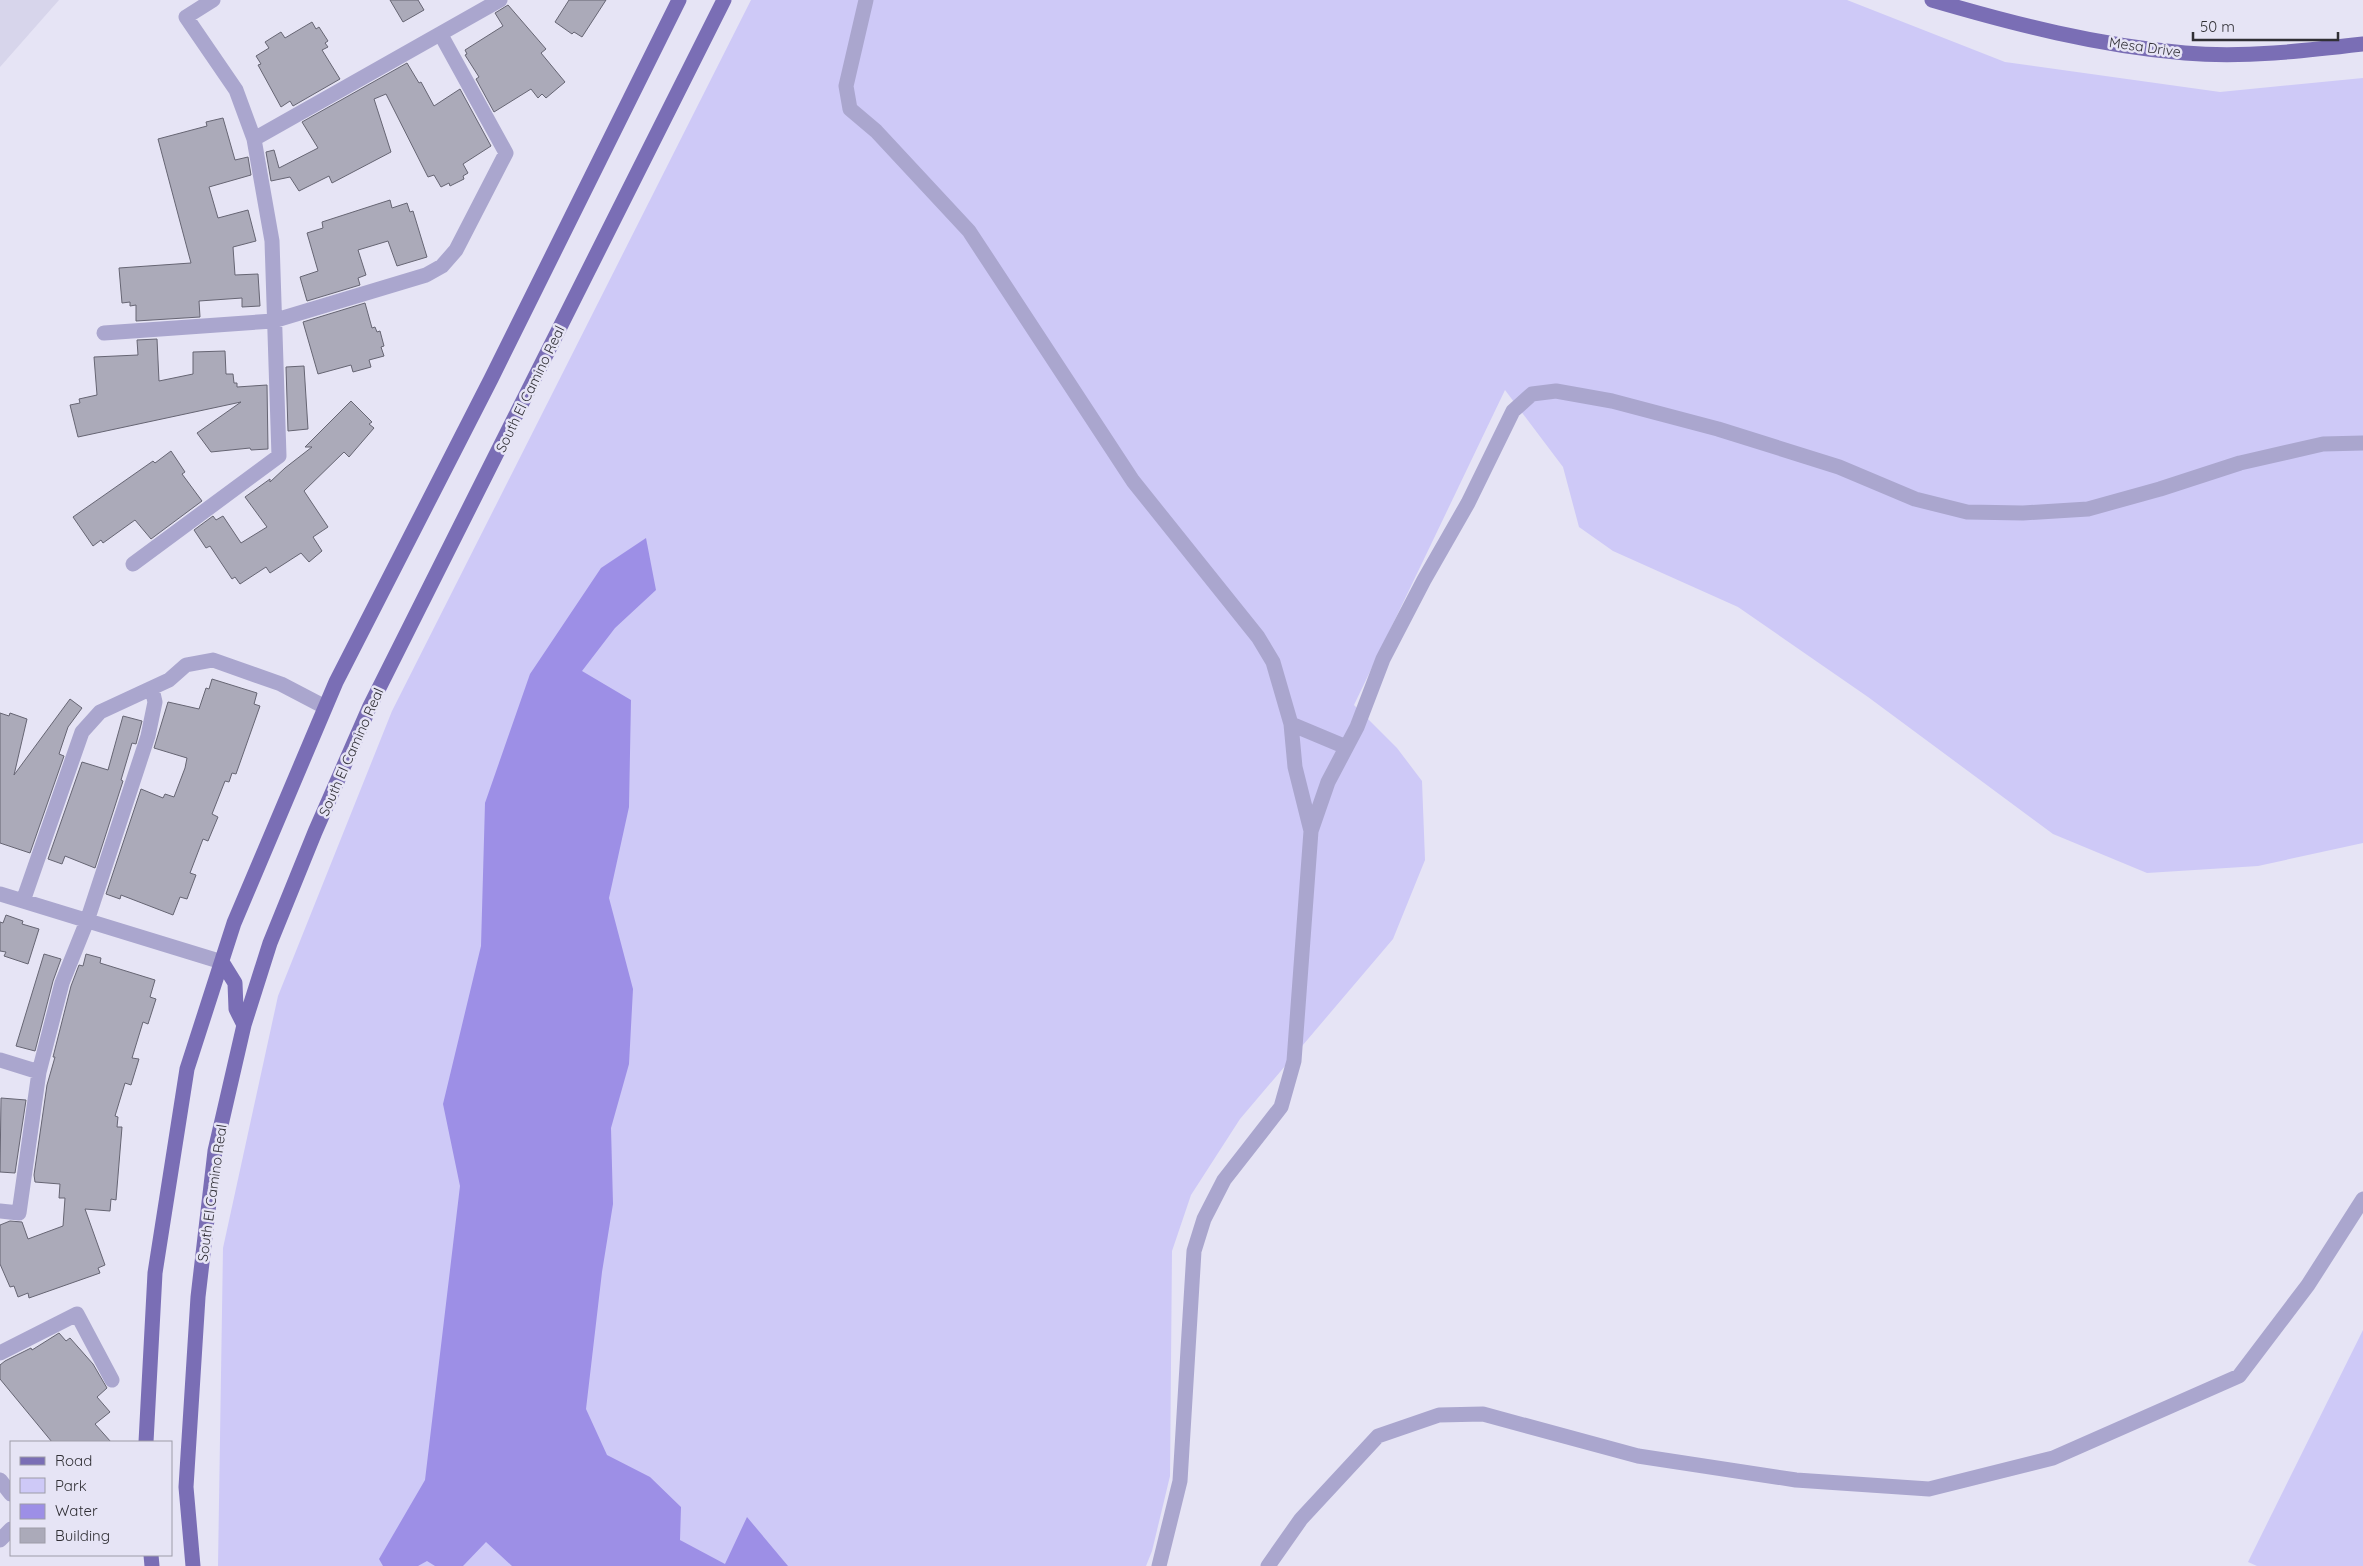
<svg xmlns="http://www.w3.org/2000/svg" width="2363" height="1566" viewBox="0 0 2363 1566" font-family="Quicksand,sans-serif">
	<rect width="100%" height="100%" fill="#e6e4f5"/>
	<path fill="#d7d5eb" d="M0,0H59L0,67Z"/>
	<path fill="#cec9f7" d="M751,0H1847L2005,62L2220,92L2363,78V843L2258,866L2147,873L2053,834L1868,697L1738,607L1613,551L1579,527L1563,467L1505,390L1354,705L1397,748L1422,781L1425,860L1393,939L1240,1119L1191,1195L1172,1251L1170,1476L1152,1551L1146,1566H218L223,1248L278,996L392,711Z
		M2363,1330V1566H2257L2248,1562Z"/>
	<path fill="#9d8fe6" d="M646,538L656,590L615,628L582,671L631,700L629,807L609,898L633,989L629,1064L611,1128L613,1204L602,1272L586,1409L607,1455L650,1477L681,1507L680,1540L725,1564L747,1517L788,1566H512L486,1542L463,1566H435L427,1561L418,1566H383L379,1559L425,1480L460,1186L443,1104L481,946L485,803L530,674L601,568Z"/>
	<path fill="#abaab9" stroke="#666573" d="M390,0H418L424,10L403,22Z
		M569,0H606L582,37L574,32L572,34L555,22Z
		M508,5L546,49L541,53L565,82L546,98L542,94L538,98L531,89L494,112L476,79L479,77L465,55L467,54L465,50L503,26L495,13Z
		M312,22L316,29L319,27L328,41L325,43L328,47L322,50L340,79L293,106L290,101L281,107L258,65L261,64L256,56L269,48L265,42L281,32L285,38Z
		M407,63L419,83L421,82L434,106L460,89L491,146L463,164L468,173L463,176L464,179L450,186L449,183L441,187L434,175L428,177L386,94L374,99L391,152L332,183L329,176L299,191L290,177L271,181L266,152L274,150L279,168L318,148L302,122Z
		M223,118L235,160L248,157L251,175L209,187L218,218L248,210L256,241L233,247L235,275L258,274L260,306L242,307V298L199,301L200,317L136,321V305L130,306V302L122,303L119,268L191,263L158,139L207,126L206,122Z
		M390,200L392,208L407,203L410,212L413,211L427,257L397,266L388,241L358,250L366,275L358,278L360,285L307,301L300,277L318,271L307,233L323,228L322,222Z
		M365,303L372,328L375,327L377,332L380,331L384,346L381,347L384,356L369,360L371,367L353,372L351,365L318,374L303,322Z
		M157,339L159,381L193,374V352L225,351L226,374H233L234,383H237V387L267,385L268,449L251,450L250,448L211,452L197,433L241,402L78,437L70,405L80,403L79,399L97,395L94,357L138,355L137,340Z
		M304,366L308,429L288,431L286,367Z
		M351,401L372,422L369,424L374,428L349,457L344,452L304,491L328,527L313,537L322,551L309,562L301,553L270,573L266,567L240,584L235,577L232,579L210,546L206,548L194,530L213,516L216,520L223,516L241,543L267,527L245,497L270,479V482L285,468L312,447H305Z
		M171,451L185,472L182,474L202,501L151,539L135,520L103,543L101,540L93,546L73,517L153,461L155,463Z
		M212,679L257,693L254,704L260,706L236,774L232,773L229,782L225,781L212,814L218,817L208,841L203,839L190,873L196,875L187,899L180,897L173,915L121,895L120,899L106,894L141,789L163,798L165,794L174,797L185,768L187,758L154,748L168,702L199,709L206,688L209,689Z
		M70,699L82,708L68,727L59,754L64,756L30,853L0,843V713L9,716L10,713L27,719L14,775Z
		M123,716L142,721L136,744L132,743L121,780L123,781L95,868L65,856L62,864L48,859L82,762L108,770Z
		M6,915L23,921L22,924L39,929L28,964L4,956L6,952L0,951V922L3,923Z
		M44,954L61,959L53,981L35,1051L16,1046Z
		M86,954L101,958L100,963L155,980L150,997L156,999L148,1024L143,1022L132,1058L139,1059L131,1085L125,1083L115,1116L118,1117L117,1127H122L116,1200L111,1199L110,1211L85,1209L105,1265L98,1268L100,1273L29,1298L28,1293L18,1297L14,1286L10,1287L0,1264V1225L10,1221L22,1222L28,1239L63,1226L65,1198H59L60,1184L35,1182L34,1175L47,1085L55,1057H53L71,986L79,965L83,966Z
		M1,1098L26,1100L15,1173L0,1172Z
		M59,1333L66,1341L70,1338L93,1364L107,1388L97,1397L110,1412L95,1424L111,1442H52L0,1379V1365L5,1361L31,1348L32,1350Z"/>
	<g fill="none" stroke-linecap="round" stroke-linejoin="round">
		<path stroke="#aaa6ce" stroke-width="15" d="M866,0L846,86L850,109L876,131L969,231L1133,481L1258,637L1273,662L1291,724L1295,767L1311,831
			M254,139L500,0
			M104,333L273,321L426,275L442,266L456,250L506,153L441,35
			M133,564L279,456L272,241L254,139L236,90L186,17L213,0
			M1291,724L1346,747
			M0,894L222,962
			M23,901L82,732L100,712L169,680L186,665L213,660L281,684L325,707
			M0,1060L39,1072L19,1213L0,1211
			M39,1072L62,983L87,921L148,736L155,702L152,689
			M0,1353L77,1314L112,1380
			M0,1480L11,1494
			M0,1540L11,1529
			M1159,1566L1180,1481L1194,1251L1204,1219L1224,1180L1281,1107L1294,1061L1311,831L1328,782L1357,727L1383,659L1424,580L1468,503L1513,411L1532,394L1556,391L1612,401L1718,429L1839,467L1915,499L1967,512L2023,513L2088,509L2160,489L2240,463L2323,444L2363,443
			M1268,1566L1301,1519L1378,1436L1439,1415L1483,1414L1638,1456L1796,1480L1929,1489L2053,1458L2239,1376L2308,1285L2363,1199"/>
		<path stroke="#7a6eb5" stroke-width="15" d="M1932,0C2014,24 2099,46 2185,53C2244,58 2304,51 2363,44
			M222,962L235,983L236,1009L244,1025
			M146,1442L155,1273L187,1069L234,923L336,682L491,379L679,0
			M151,1555L152,1566
			M193,1566L186,1487L198,1297L215,1151L244,1025L270,943L315,832L370,706L724,0"/>
	</g>
	<g text-anchor="middle" dominant-baseline="central" stroke-width="5" stroke-linejoin="round" paint-order="stroke">
		<g font-size="14" fill="#302f35" stroke="#e6e4f5">
			<text transform="translate(2145 47) rotate(8)">Mesa Drive</text>
			<text transform="translate(530 389) rotate(-64)">South El Camino Real</text>
			<text transform="translate(351 752) rotate(-66)">South El Camino Real</text>
			<text transform="translate(212 1193) rotate(-82)">South El Camino Real</text>
		</g>
	</g>
	<rect x="10" y="1441" width="162" height="115" fill="#e6e4f5" stroke="#9d9ca8"/>
	<rect x="20" y="1457" width="25" height="8" fill="#7a6eb5" stroke="#9d9ca8"/>
	<text x="55" y="1466" font-size="15" fill="#302f35">Road</text>
	<rect x="20" y="1478" width="25" height="15" fill="#cec9f7" stroke="#9d9ca8"/>
	<text x="55" y="1491" font-size="15" fill="#302f35">Park</text>
	<rect x="20" y="1504" width="25" height="15" fill="#9d8fe6" stroke="#9d9ca8"/>
	<text x="55" y="1516" font-size="15" fill="#302f35">Water</text>
	<rect x="20" y="1528" width="25" height="15" fill="#abaab9" stroke="#9d9ca8"/>
	<text x="55" y="1541" font-size="15" fill="#302f35">Building</text>
	<path d="M2193 32v8h145v-8" fill="none" stroke="#302f35" stroke-width="2.5"/>
	<text x="2200" y="32" font-size="15" fill="#302f35" stroke="#e6e4f5" stroke-width="4" paint-order="stroke">50 m</text>
</svg>
